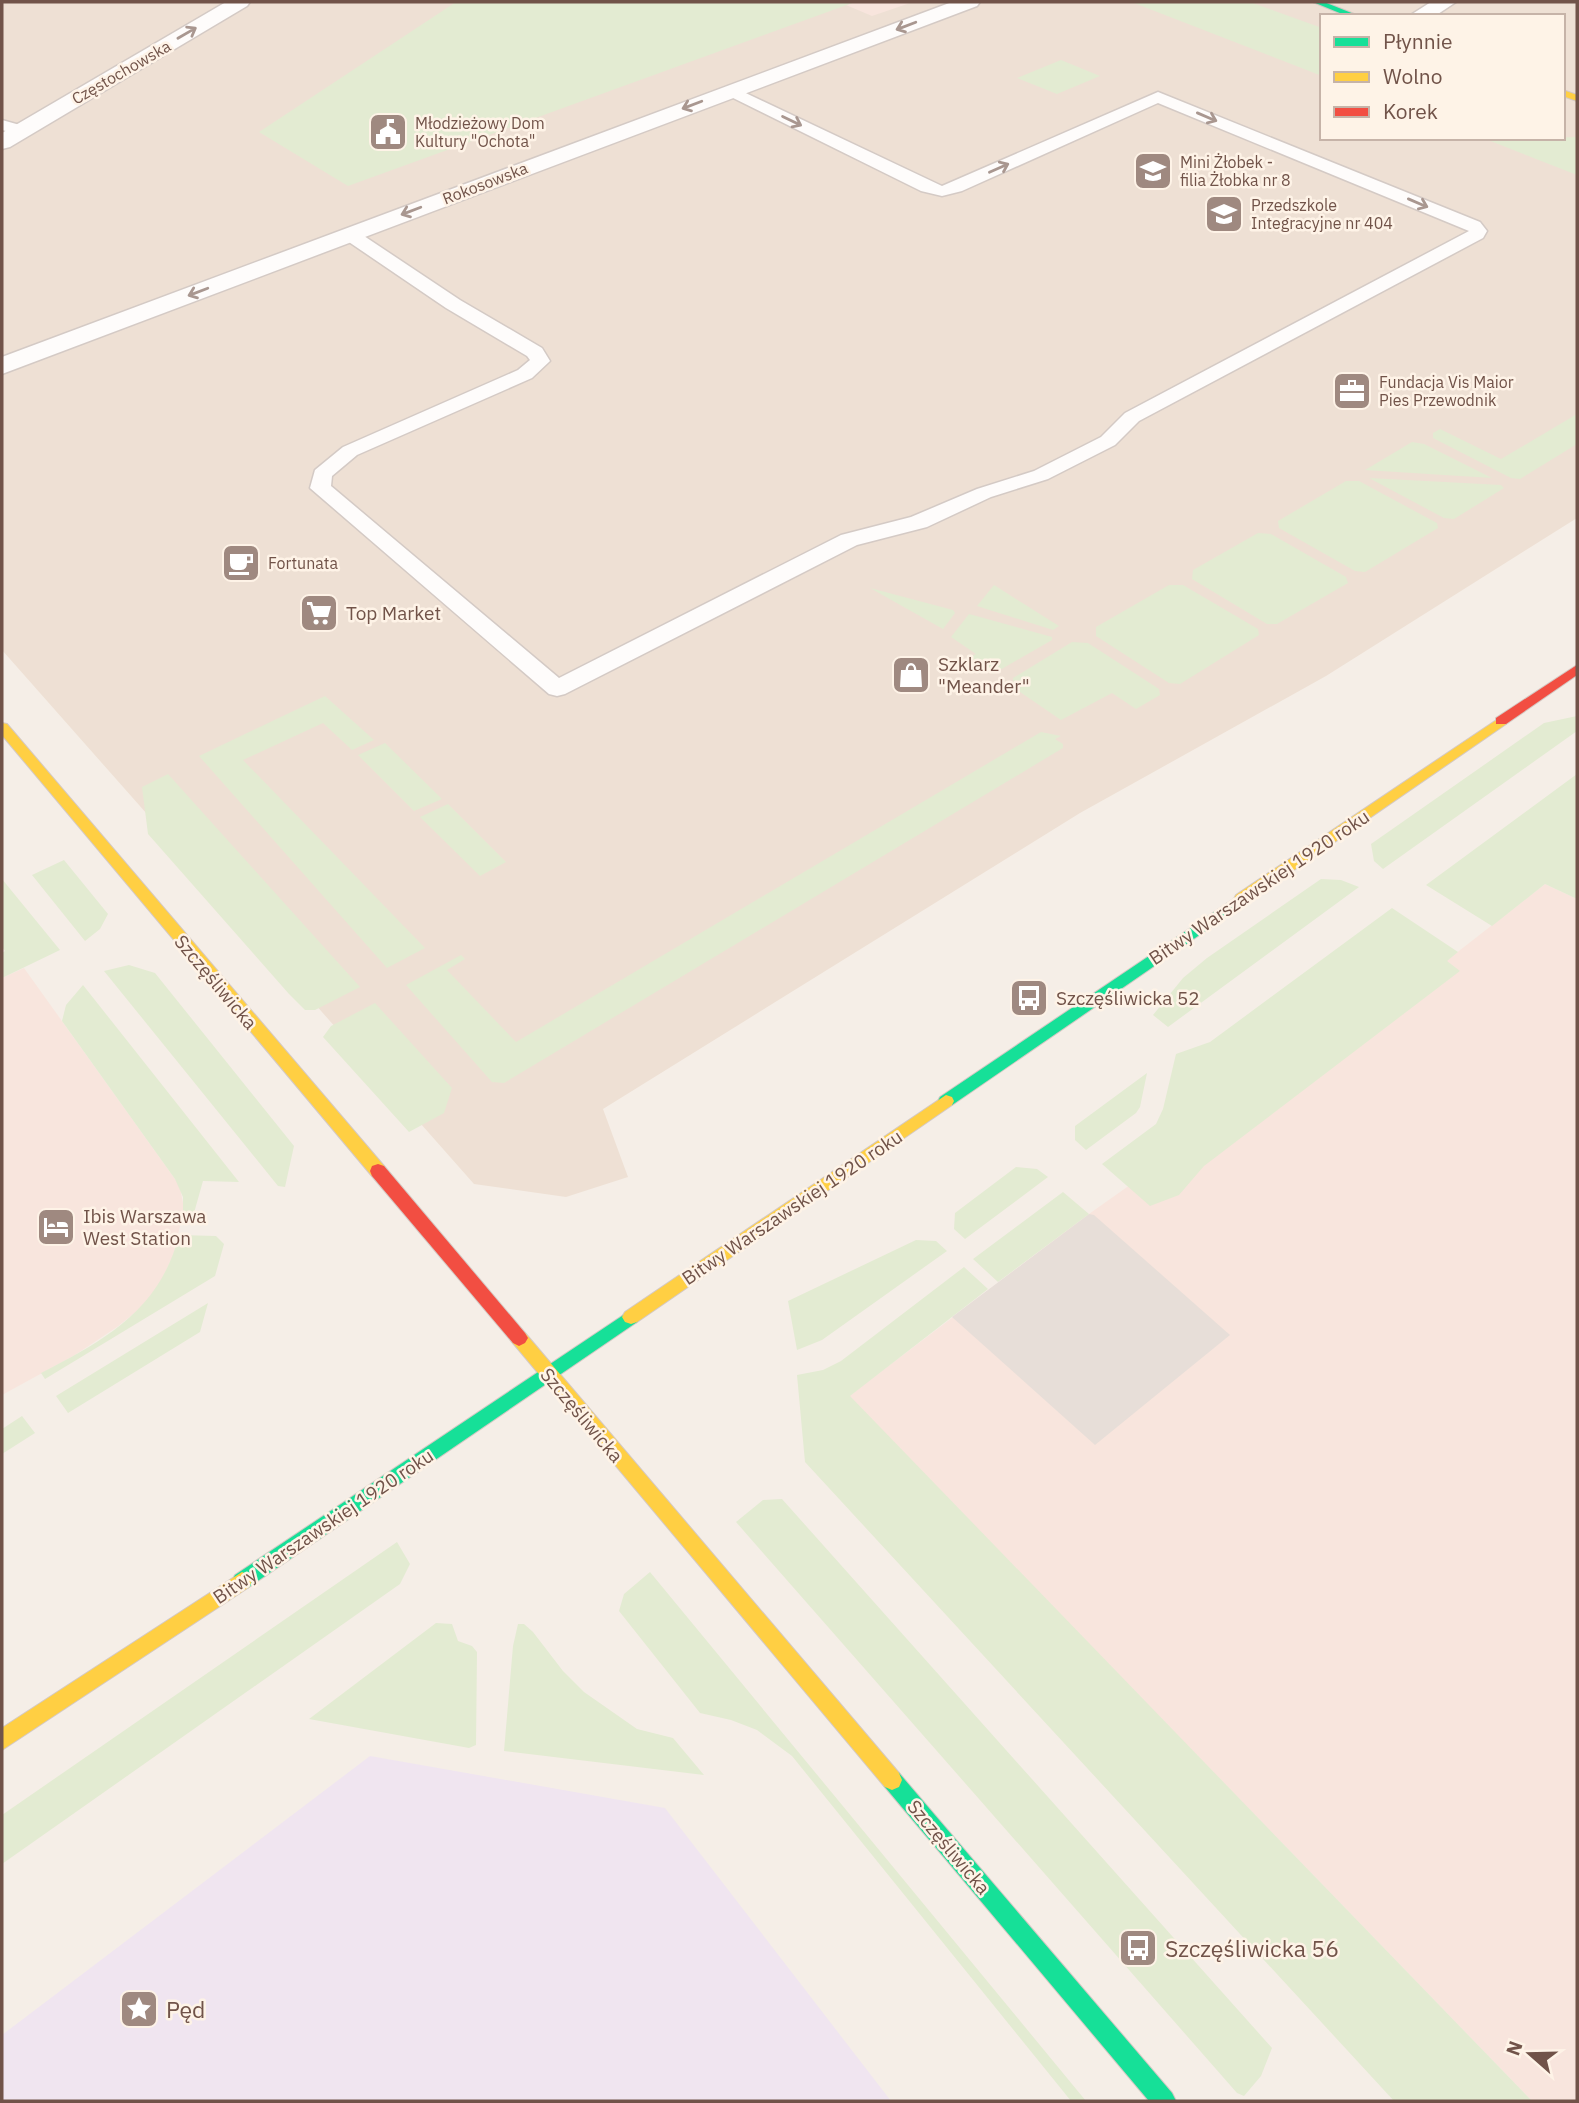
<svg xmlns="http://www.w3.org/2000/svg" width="1579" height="2103" viewBox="0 0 1579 2103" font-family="'IBM Plex Sans',sans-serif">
	<rect width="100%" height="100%" fill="#f5eee7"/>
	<path fill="#eee0d4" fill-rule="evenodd" d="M2,2H1577V518L1326,676L1080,813L603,1109L628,1177L566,1197L474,1184L2,650ZM1322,16H1563V138H1322Z"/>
	<path fill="#f8e5dd" d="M855,2H913L872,16L846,5Z
		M1545,884L1577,899V2101H1532L849,1396L1089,1214L1446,961Z
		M24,968L175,1179L180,1187L184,1209L173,1256L160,1283L147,1303L117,1327L75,1355L2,1395V978Z"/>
	<path fill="#e7ded8" d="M1089,1214L1094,1215L1230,1335L1095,1445L952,1317Z"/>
	<path fill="#f0e5f0" d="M370,1756L665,1808L891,2101H2V2035Z"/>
	<path fill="#e3ebd2" d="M456,2H855L348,186L259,132Z
		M1250,2L1322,28V76L1134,3Z
		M1061,60L1100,76L1057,94L1017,78Z
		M1577,137V175L1488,140Z
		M1577,414V444L1520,479L1511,478L1433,438V433L1440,429L1501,459Z
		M1412,442L1424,444L1492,478L1365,470Z
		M1369,478L1501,485L1504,488L1454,519L1444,518Z
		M1346,481H1359L1437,523L1438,528L1365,572L1355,571L1279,528L1278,521Z
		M1258,533L1271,534L1346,577L1348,583L1277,624H1267L1192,579L1193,570Z
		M994,585L1059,626L1053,630L977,606Z
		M1169,585H1183L1258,629L1259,635L1180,684L1169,683L1096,636V627Z
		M870,588L953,610L955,613L943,629Z
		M969,614L1052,637V640L993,674L968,658L976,654L951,637Z
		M1072,642L1088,643L1159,689L1160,695L1136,709L1112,693L1061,720L1014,688L1013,678Z
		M325,696L374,740L352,750L323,723L243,760L425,948L387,968L199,756Z
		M1577,716V731L1383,869L1374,861L1371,844L1544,723Z
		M1041,732L1061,736L1055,739L1063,744V748L504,1083L492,1082L406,985L461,955L465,959L447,970L516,1042Z
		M385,743L442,799L414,811L358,755Z
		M168,774L360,987L315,1010H305L289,994L148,834L142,787Z
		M1577,774V899L1545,884L1492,926L1426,885Z
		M448,804L506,862L480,876L420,817Z
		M64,860L108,914L100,929L85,941L32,875Z
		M2,879L60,950L2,978V953L5,951L2,947Z
		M1321,879L1341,880L1359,887L1168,1027L1153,1015L1183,978L1207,958Z
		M1392,908L1458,952L1447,961L1460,971L1204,1166L1179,1195L1150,1206L1102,1164L1156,1124L1163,1109L1176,1054L1210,1042Z
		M129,965L155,973L294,1146L285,1187L278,1186L104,971Z
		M83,985L239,1182L203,1181L192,1220H183V1197L175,1179L62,1021L66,1005Z
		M375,1003L452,1088L444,1113L409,1132L323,1037L331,1026Z
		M1147,1073L1140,1107L1136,1113L1086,1150L1075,1140V1126Z
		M1016,1167L1037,1169L1048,1177L965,1239L954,1229L955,1213Z
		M1063,1192L1089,1214L998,1282L973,1259Z
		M179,1235L216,1236L224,1244L215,1276L45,1379L41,1373C105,1340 160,1310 179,1235Z
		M916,1240L936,1241L947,1251L822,1340L797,1350L788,1301Z
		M964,1267L988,1289L850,1396L1532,2101H1394L805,1462L797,1375L823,1370L841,1361Z
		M208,1303L200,1332L68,1413L56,1396Z
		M22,1416L35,1433L2,1454V1429Z
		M782,1499L1272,2048L1261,2076L1244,2096L1237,2093L736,1522L763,1500Z
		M397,1542L410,1564L400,1584L2,1864V1815Z
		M650,1572L1086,2101H1071L792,1756L757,1730L731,1720L700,1713L619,1611L624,1594Z
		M436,1623L452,1624L458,1641L472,1646L477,1652L476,1745L469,1748L309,1719Z
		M518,1624H524L533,1632L563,1671L584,1692L637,1729L673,1738L704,1775L504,1751L513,1646Z"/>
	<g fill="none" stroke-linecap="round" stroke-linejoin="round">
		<defs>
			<path id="lane" d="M731,86L942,186L1158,92L1480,222L1487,231L1483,238L1139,421L1115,445L1048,479L991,497L927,527L857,545L565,694L557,696L549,694L310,488L315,470L343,447L518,370L530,360L527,356L446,308L343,238L340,234L343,230H355L460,300L542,348L550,361L532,378L357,455L332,476L331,486L559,678L841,535L911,517L977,489L1034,471L1101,437L1125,413L1469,231L1158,103L962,191L942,196L921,191L725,94L723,91L725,88Z
				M2,120L27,127L29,130L21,135L2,130Z"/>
			<path id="street" d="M226,2H250L247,6L10,147L2,149V133Z
				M952,2H980L977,6L2,374V357Z
				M1431,2H1456L1435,16H1409Z"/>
			<path id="fast" d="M1313,2H1324L1359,16H1347Z
				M1241,894L1246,895L1248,899L1246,903L952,1105H940L938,1101L940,1097Z
				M631,1310L637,1312L640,1317L637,1322L249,1587L242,1590L235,1587L232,1581L235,1575Z
				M892,1770L899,1773L1172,2093L1176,2101H1149L885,1787L882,1780L885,1773Z"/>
			<path id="slow" d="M1563,90L1577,95V101L1563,96Z
				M1501,717L1508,721L1506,724L1246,903H1236L1234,899L1236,895Z
				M2,723L7,724L384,1166L386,1171L384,1176H372L2,735Z
				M946,1095L952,1097L954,1101L952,1105L637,1322L631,1324L625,1322L622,1317L625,1312Z
				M519,1330L525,1333L899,1773L902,1780L899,1787L892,1790L885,1787L513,1343L510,1338L513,1333Z
				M242,1572L249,1575L252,1581L249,1587L2,1750V1728Z"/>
			<path id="jam" d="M1577,665V675L1506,724H1496V718Z
				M378,1164L384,1166L525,1333L528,1338L525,1343L519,1346L513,1343L372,1176L370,1171L372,1166Z"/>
		</defs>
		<use href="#lane" stroke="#d4cac5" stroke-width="3"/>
		<use href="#street" stroke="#d4cac5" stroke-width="3"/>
		<use href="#fast" stroke="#d4c9c4" stroke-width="2"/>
		<use href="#slow" stroke="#d4c9c4" stroke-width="2"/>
		<use href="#jam" stroke="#d4c9c4" stroke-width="2"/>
		<use href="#lane" fill="#fefcfb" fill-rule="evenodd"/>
		<use href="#street" fill="#fefcfb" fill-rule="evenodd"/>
		<use href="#fast" fill="#16e098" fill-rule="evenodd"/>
		<use href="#slow" fill="#ffcf43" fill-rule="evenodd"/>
		<use href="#jam" fill="#f24e42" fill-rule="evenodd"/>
	</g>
	<defs><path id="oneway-shaft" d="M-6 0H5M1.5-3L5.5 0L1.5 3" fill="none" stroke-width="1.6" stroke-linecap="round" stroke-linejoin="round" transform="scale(1.75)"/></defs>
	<g stroke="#a99790">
		<use href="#oneway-shaft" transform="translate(906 26) rotate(159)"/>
		<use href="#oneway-shaft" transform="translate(187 33) rotate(-30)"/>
		<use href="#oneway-shaft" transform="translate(692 105) rotate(159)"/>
		<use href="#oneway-shaft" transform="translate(1207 117) rotate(23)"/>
		<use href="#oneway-shaft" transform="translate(792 121) rotate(26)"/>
		<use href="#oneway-shaft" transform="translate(999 168) rotate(-24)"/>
		<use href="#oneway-shaft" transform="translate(1418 203) rotate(23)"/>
		<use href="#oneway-shaft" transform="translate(411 211) rotate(159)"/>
		<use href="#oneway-shaft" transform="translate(198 292) rotate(159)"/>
	</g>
	<defs>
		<symbol id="civic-square" viewBox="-11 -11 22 22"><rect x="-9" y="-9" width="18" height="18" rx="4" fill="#9f8980" stroke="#fef3e7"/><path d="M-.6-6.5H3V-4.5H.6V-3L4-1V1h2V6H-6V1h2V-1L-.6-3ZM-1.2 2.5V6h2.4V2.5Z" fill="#fff"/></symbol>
		<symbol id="school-square" viewBox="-11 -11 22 22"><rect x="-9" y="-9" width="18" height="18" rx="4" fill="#9f8980" stroke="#fef3e7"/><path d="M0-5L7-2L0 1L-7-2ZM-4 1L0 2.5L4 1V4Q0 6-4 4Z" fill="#fff"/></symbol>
		<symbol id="office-square" viewBox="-11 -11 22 22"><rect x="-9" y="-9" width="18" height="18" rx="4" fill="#9f8980" stroke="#fef3e7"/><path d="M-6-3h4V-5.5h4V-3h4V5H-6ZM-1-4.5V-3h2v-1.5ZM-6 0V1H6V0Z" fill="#fff"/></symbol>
		<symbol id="cafe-square" viewBox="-11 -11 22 22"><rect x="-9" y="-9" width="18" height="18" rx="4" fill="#9f8980" stroke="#fef3e7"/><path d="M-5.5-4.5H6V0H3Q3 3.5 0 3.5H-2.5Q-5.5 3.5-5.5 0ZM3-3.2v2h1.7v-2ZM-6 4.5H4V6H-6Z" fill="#fff"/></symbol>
		<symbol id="supermarket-square" viewBox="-11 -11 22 22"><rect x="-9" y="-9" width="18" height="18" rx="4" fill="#9f8980" stroke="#fef3e7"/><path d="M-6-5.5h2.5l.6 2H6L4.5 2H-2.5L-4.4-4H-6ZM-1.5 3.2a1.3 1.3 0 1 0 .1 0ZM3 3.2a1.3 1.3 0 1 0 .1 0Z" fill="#fff"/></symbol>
		<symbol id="shop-square" viewBox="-11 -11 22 22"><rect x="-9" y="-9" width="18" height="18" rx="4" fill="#9f8980" stroke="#fef3e7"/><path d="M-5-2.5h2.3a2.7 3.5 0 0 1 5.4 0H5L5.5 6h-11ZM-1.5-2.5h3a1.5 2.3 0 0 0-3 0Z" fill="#fff"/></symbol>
		<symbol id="bus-square" viewBox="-11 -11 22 22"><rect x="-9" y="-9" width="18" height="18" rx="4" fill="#9f8980" stroke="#fef3e7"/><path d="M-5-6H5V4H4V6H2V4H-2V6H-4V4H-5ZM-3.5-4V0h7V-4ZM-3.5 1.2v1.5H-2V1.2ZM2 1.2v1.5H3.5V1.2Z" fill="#fff"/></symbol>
		<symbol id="hotel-square" viewBox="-11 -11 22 22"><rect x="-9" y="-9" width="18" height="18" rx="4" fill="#9f8980" stroke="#fef3e7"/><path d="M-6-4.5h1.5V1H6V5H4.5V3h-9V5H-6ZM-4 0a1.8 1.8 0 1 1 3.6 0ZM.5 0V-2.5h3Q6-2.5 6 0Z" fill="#fff"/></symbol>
		<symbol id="sight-square" viewBox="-11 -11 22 22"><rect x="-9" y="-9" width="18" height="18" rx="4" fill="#9f8980" stroke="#fef3e7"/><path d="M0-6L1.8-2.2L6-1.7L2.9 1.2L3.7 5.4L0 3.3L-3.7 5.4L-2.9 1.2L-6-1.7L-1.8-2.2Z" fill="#fff"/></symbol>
	</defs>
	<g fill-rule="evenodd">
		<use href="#civic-square" x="366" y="110" width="44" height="44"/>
		<use href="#school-square" x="1131" y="149" width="44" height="44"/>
		<use href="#school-square" x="1202" y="192" width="44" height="44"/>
		<use href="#office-square" x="1330" y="369" width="44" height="44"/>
		<use href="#cafe-square" x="219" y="541" width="44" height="44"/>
		<use href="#supermarket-square" x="297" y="591" width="44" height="44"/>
		<use href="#shop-square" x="889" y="653" width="44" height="44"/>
		<use href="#bus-square" x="1007" y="976" width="44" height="44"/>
		<use href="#hotel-square" x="34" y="1205" width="44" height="44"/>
		<use href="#bus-square" x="1116" y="1926" width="44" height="44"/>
		<use href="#sight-square" x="117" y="1987" width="44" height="44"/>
	</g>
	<g text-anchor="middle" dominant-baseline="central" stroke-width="5" stroke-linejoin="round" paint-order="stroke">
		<g font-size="16" fill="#715349" stroke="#fef3e7">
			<text transform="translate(121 72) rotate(-30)">Częstochowska</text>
			<text transform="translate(485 183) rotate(-21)">Rokosowska</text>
		</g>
		<g font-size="16" fill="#715349" stroke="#fef3e7" text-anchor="start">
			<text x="415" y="123">Młodzieżowy Dom<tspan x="415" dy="18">Kultury "Ochota"</tspan></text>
			<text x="1180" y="162">Mini Żłobek -<tspan x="1180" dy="18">filia Żłobka nr 8</tspan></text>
			<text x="1251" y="205">Przedszkole<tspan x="1251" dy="18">Integracyjne nr 404</tspan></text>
			<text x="1379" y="382">Fundacja Vis Maior<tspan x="1379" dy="18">Pies Przewodnik</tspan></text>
			<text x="268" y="563">Fortunata</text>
		</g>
		<g font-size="19" fill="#715349" stroke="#fef3e7" text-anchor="start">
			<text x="346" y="613">Top Market</text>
			<text x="938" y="664">Szklarz<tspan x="938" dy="22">"Meander"</tspan></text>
			<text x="1056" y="998">Szczęśliwicka 52</text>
			<text x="83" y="1216">Ibis Warszawa<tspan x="83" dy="22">West Station</tspan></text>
		</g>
		<g font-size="19" fill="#715349" stroke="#fef3e7">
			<text transform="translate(1259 887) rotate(-34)">Bitwy Warszawskiej 1920 roku</text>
			<text transform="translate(216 982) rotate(50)">Szczęśliwicka</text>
			<text transform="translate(792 1207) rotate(-34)">Bitwy Warszawskiej 1920 roku</text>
			<text transform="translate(582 1415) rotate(50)">Szczęśliwicka</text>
			<text transform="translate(323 1526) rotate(-34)">Bitwy Warszawskiej 1920 roku</text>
			<text transform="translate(949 1847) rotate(50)">Szczęśliwicka</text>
		</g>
		<g font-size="23" fill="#715349" stroke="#fef3e7" text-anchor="start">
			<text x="1165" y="1948">Szczęśliwicka 56</text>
			<text x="166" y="2009">Pęd</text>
		</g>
	</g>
	<rect width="1579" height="2103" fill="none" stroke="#715349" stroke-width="7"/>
	<rect x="1320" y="14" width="245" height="126" fill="#fef3e7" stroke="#c6b3a8" stroke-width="2"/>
	<rect x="1334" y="37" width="35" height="10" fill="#16e098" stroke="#c6b3a8" stroke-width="2"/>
	<text x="1383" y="49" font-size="21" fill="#715349">Płynnie</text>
	<rect x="1334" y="72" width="35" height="10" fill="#ffcf43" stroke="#c6b3a8" stroke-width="2"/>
	<text x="1383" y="84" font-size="21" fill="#715349">Wolno</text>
	<rect x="1334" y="107" width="35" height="10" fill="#f24e42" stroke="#c6b3a8" stroke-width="2"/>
	<text x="1383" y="119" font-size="21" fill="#715349">Korek</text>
	<g transform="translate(1530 2054) rotate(290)" stroke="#fef3e7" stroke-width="5" paint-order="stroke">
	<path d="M0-5L12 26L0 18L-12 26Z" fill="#715349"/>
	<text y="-10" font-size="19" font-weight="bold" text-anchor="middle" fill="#715349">N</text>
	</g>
</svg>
